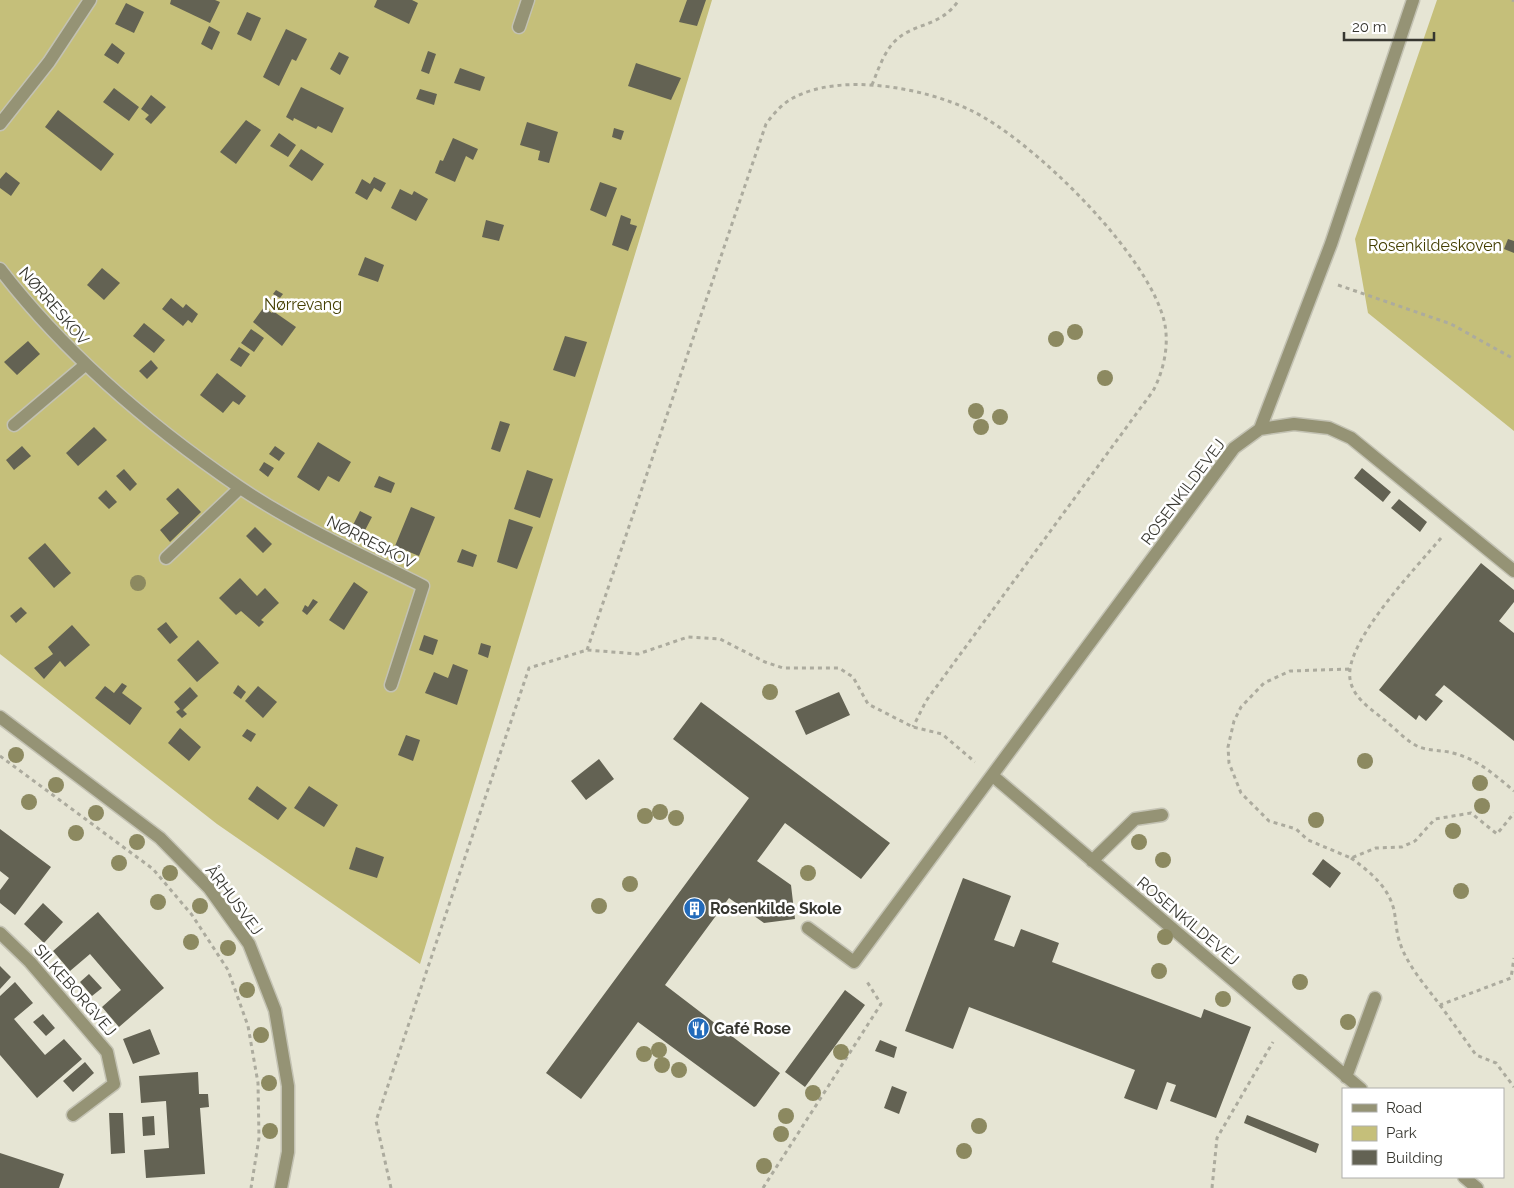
<svg xmlns="http://www.w3.org/2000/svg" width="1514" height="1188" viewBox="0 0 1514 1188" font-family="Raleway,sans-serif">
	<rect width="100%" height="100%" fill="#e6e5d4"/>
	<path fill="#c5bf7a" d="M0,0H712L420,964L217,824L0,654Z
		M1437,0H1514V431L1368,313L1355,239Z"/>
	<path fill="#636253" d="M171,0H215L220,2L210,23L170,4Z
		M377,0H412L418,3L409,24L374,7Z
		M687,0H706L697,26L679,22Z
		M126,3L144,12L134,33L115,24Z
		M247,12L261,18L251,41L237,34Z
		M209,26L220,32L212,50L201,44Z
		M286,29L307,39L296,61L292,59L279,86L263,77Z
		M112,43L125,53L118,64L104,55Z
		M428,51L436,54L429,74L421,71Z
		M339,52L349,57L340,75L330,69Z
		M636,63L681,78L671,100L628,86Z
		M460,68L485,77L480,91L454,83Z
		M301,87L344,108L332,133L318,126L316,129L294,118L293,121L286,117Z
		M114,88L139,107L129,121L103,102Z
		M420,89L437,94L434,105L416,99Z
		M151,95L166,107L151,124L145,119L149,115L141,109Z
		M58,110L114,154L101,171L45,127Z
		M246,120L261,130L236,164L220,152Z
		M527,122L558,132L549,163L538,160L540,151L520,145Z
		M614,128L624,131L621,140L612,137Z
		M279,133L296,145L288,157L270,146Z
		M453,138L478,149L473,160L466,156L455,182L435,173L440,160L443,161Z
		M301,149L324,164L312,181L289,166Z
		M6,172L20,183L11,196L0,188V179Z
		M374,177L386,183L381,192L374,188L367,200L355,193L362,179L370,184Z
		M600,182L617,188L606,217L590,210Z
		M400,189L412,195L414,191L428,199L416,221L391,208Z
		M621,215L631,219L630,224L637,226L628,251L612,245Z
		M486,220L504,225L499,241L482,237Z
		M1508,239L1514,241V253L1504,249Z
		M365,257L384,265L378,282L358,275Z
		M102,268L120,283L104,300L87,285Z
		M276,290L283,294L280,298L273,294Z
		M171,298L183,308L186,304L198,314L192,323L188,320L183,326L162,309Z
		M264,307L272,313L273,311L296,327L282,346L253,322Z
		M144,323L165,340L154,353L133,336Z
		M251,329L264,338L254,352L241,343Z
		M565,336L587,342L575,377L553,370Z
		M28,341L40,354L17,375L4,362Z
		M239,347L250,354L241,367L230,360Z
		M151,360L158,368L147,379L139,371Z
		M217,373L246,396L239,405L233,401L223,413L200,395Z
		M500,421L510,424L500,452L491,449Z
		M94,427L107,440L78,466L66,453Z
		M318,442L351,462L339,482L328,476L319,491L297,477Z
		M22,446L31,456L14,470L6,460Z
		M275,446L285,453L279,461L269,454Z
		M264,462L274,468L268,477L259,470Z
		M1362,468L1391,492L1383,502L1354,478Z
		M124,469L137,484L130,491L116,476Z
		M527,470L553,479L540,518L514,509Z
		M379,476L395,483L391,493L374,487Z
		M178,488L201,512L170,542L160,530L179,513L166,499Z
		M106,490L117,502L109,509L98,498Z
		M1399,499L1427,522L1420,532L1391,508Z
		M411,507L435,517L419,556L395,546Z
		M360,511L372,517L361,538L350,531Z
		M509,519L533,527L517,569L497,562Z
		M255,527L272,544L263,553L246,536Z
		M45,543L71,573L54,588L28,558Z
		M462,549L477,555L473,567L457,562Z
		M1481,563L1514,590V602L1499,621L1514,633V741L1444,685L1435,695L1443,701L1426,721L1419,715L1416,720L1379,690Z
		M240,578L257,596L265,588L279,603L261,620L264,622L259,627L241,611L236,615L219,598Z
		M354,582L368,592L344,630L329,620Z
		M313,599L318,602L307,615L302,611L305,605L308,607Z
		M21,607L27,613L16,623L10,616Z
		M166,622L178,637L170,644L157,629Z
		M72,625L90,645L65,667L60,661L44,679L34,668L53,654L48,647Z
		M424,635L438,640L433,655L419,650Z
		M198,640L219,663L197,682L177,660Z
		M481,643L491,646L488,658L478,654Z
		M453,664L468,670L457,705L425,693L434,672L448,678Z
		M122,683L127,686L122,693L142,708L130,725L95,698L105,686L114,693Z
		M238,685L246,692L241,699L233,693Z
		M258,686L277,702L263,718L245,701Z
		M190,687L198,696L183,710L187,714L182,718L176,712L180,709L174,702Z
		M839,692L850,715L806,735L795,711Z
		M701,702L890,843L861,879L785,823L757,861L791,885L795,919L764,923L729,898L665,985L780,1073L756,1106L754,1107L638,1022L581,1099L546,1073L749,798L673,739Z
		M180,728L201,747L189,761L168,743Z
		M247,729L256,734L251,742L242,736Z
		M406,735L420,740L413,761L398,755Z
		M599,759L614,779L586,800L571,781Z
		M257,786L287,808L278,820L248,799Z
		M309,786L338,805L324,827L294,808Z
		M0,829L51,867L15,915L0,903V890L9,878L0,871Z
		M356,847L384,857L377,878L349,869Z
		M1323,859L1341,873L1330,888L1312,874Z
		M963,878L1011,896L994,940L1014,947L1021,929L1059,943L1052,962L1201,1018L1204,1009L1251,1027L1216,1118L1170,1101L1176,1085L1167,1082L1157,1110L1124,1098L1135,1070L969,1007L953,1049L905,1031Z
		M43,903L63,922L44,943L24,924Z
		M98,912L164,988L119,1027L102,1007L121,990L90,954L70,971L53,951Z
		M0,966L11,977L0,989Z
		M89,974L102,988L92,996L80,982Z
		M15,982L33,1003L14,1019L45,1055L64,1039L82,1059L37,1098L0,1055V996Z
		M845,990L865,1005L805,1087L785,1072Z
		M43,1014L55,1028L46,1036L33,1022Z
		M150,1029L160,1054L133,1064L123,1039Z
		M880,1040L897,1047L894,1058L875,1051Z
		M85,1062L94,1073L73,1092L63,1081Z
		M198,1072L199,1094H208L209,1107L200,1108L205,1174L146,1178L144,1150L169,1148L166,1101L141,1103L139,1076Z
		M892,1086L907,1092L899,1114L884,1108Z
		M109,1113H123L125,1153L111,1154Z
		M1247,1115L1319,1144L1316,1153L1244,1123Z
		M154,1116L155,1135L143,1136L142,1117Z
		M0,1153L64,1174L59,1188H0Z"/>
	<g fill="none" stroke-linecap="round" stroke-linejoin="round">
		<defs>
			<path id="minor" d="M519,27L528,0
				M0,124L49,62L90,0
				M0,269C66,355 150,426 239,487C297,526 361,555 423,586L391,685
				M14,425L85,365
				M1260,429L1331,244L1413,0
				M166,558L240,488
				M0,717L160,838L209,888L249,944L275,1010L288,1086V1152L281,1188
				M993,776L1361,1089
				M1092,861L1135,819L1162,815
				M808,928L854,962L1234,448L1260,429L1294,424L1329,428L1351,438L1514,571
				M0,933L30,962L107,1052L114,1084L73,1115
				M1346,1077L1375,998
				M1464,1177L1477,1188"/>
		</defs>
		<use href="#minor" stroke="#c3c2b3" stroke-width="15"/>
		<path stroke="#acab9e" stroke-width="3" stroke-dasharray="4 4" stroke-linecap="butt" d="M1512,0L1514,1
			M872,85C878,70 884,52 895,41C914,22 940,28 959,0
			M1338,285L1451,324L1514,359
			M1441,538C1417,567 1344,642 1350,679C1353,698 1370,708 1383,719C1394,727 1407,742 1419,747C1430,751 1442,750 1453,753C1477,759 1495,775 1514,791
			M587,650L766,124C774,113 782,104 793,98C841,72 924,88 970,110C1032,139 1152,257 1165,325C1169,348 1163,372 1153,391L926,701L913,727
			M1349,669L1290,671L1264,683L1241,707L1234,721L1228,747L1229,763L1241,793L1269,821L1296,829L1308,840L1351,858L1376,848L1402,847L1415,841L1435,819L1471,813L1497,834L1514,813
			M0,756L153,869L192,915L228,970L248,1026L258,1083L259,1138L251,1188
			M1351,858C1370,872 1388,886 1394,910C1396,920 1396,930 1399,940C1406,964 1425,985 1440,1005L1511,978L1514,958
			M1440,1005L1476,1055L1496,1063L1514,1087
			M391,1188L376,1121L529,668L587,650L638,654L688,637L720,639L765,662L783,668H839L853,677L868,704L913,727L942,734L975,762
			M763,1188L881,1004L866,980
			M1212,1188L1217,1138L1273,1042"/>
		<use href="#minor" stroke="#959375" stroke-width="12"/>
	</g>
	<g fill="#8c8960">
		<circle cx="1075" cy="332" r="8"/>
		<circle cx="1056" cy="339" r="8"/>
		<circle cx="1105" cy="378" r="8"/>
		<circle cx="976" cy="411" r="8"/>
		<circle cx="1000" cy="417" r="8"/>
		<circle cx="981" cy="427" r="8"/>
		<circle cx="138" cy="583" r="8"/>
		<circle cx="770" cy="692" r="8"/>
		<circle cx="16" cy="755" r="8"/>
		<circle cx="1365" cy="761" r="8"/>
		<circle cx="1480" cy="783" r="8"/>
		<circle cx="56" cy="785" r="8"/>
		<circle cx="29" cy="802" r="8"/>
		<circle cx="1482" cy="806" r="8"/>
		<circle cx="660" cy="812" r="8"/>
		<circle cx="96" cy="813" r="8"/>
		<circle cx="645" cy="816" r="8"/>
		<circle cx="676" cy="818" r="8"/>
		<circle cx="1316" cy="820" r="8"/>
		<circle cx="1453" cy="831" r="8"/>
		<circle cx="76" cy="833" r="8"/>
		<circle cx="137" cy="842" r="8"/>
		<circle cx="1139" cy="842" r="8"/>
		<circle cx="1163" cy="860" r="8"/>
		<circle cx="119" cy="863" r="8"/>
		<circle cx="170" cy="873" r="8"/>
		<circle cx="808" cy="873" r="8"/>
		<circle cx="630" cy="884" r="8"/>
		<circle cx="1461" cy="891" r="8"/>
		<circle cx="158" cy="902" r="8"/>
		<circle cx="200" cy="906" r="8"/>
		<circle cx="599" cy="906" r="8"/>
		<circle cx="1165" cy="937" r="8"/>
		<circle cx="191" cy="942" r="8"/>
		<circle cx="228" cy="948" r="8"/>
		<circle cx="1159" cy="971" r="8"/>
		<circle cx="1300" cy="982" r="8"/>
		<circle cx="247" cy="990" r="8"/>
		<circle cx="1223" cy="999" r="8"/>
		<circle cx="1348" cy="1022" r="8"/>
		<circle cx="261" cy="1035" r="8"/>
		<circle cx="659" cy="1050" r="8"/>
		<circle cx="841" cy="1052" r="8"/>
		<circle cx="644" cy="1054" r="8"/>
		<circle cx="662" cy="1065" r="8"/>
		<circle cx="679" cy="1070" r="8"/>
		<circle cx="269" cy="1083" r="8"/>
		<circle cx="813" cy="1093" r="8"/>
		<circle cx="786" cy="1116" r="8"/>
		<circle cx="979" cy="1126" r="8"/>
		<circle cx="270" cy="1131" r="8"/>
		<circle cx="781" cy="1134" r="8"/>
		<circle cx="964" cy="1151" r="8"/>
		<circle cx="764" cy="1166" r="8"/>
	</g>
	<defs>
		<symbol id="building-disc" viewBox="-11 -11 22 22"><circle r="9.5" fill="#226aba" stroke="#fff"/><path d="M-4-6H4V6H1V3H-1V6H-4ZM-2.5-4.3h1.7v1.8h-1.7ZM.8-4.3h1.7v1.8H.8ZM-2.5-1h1.7V.8h-1.7ZM.8-1h1.7V.8H.8Z" fill="#fff"/></symbol>
		<symbol id="restaurant-disc" viewBox="-11 -11 22 22"><circle r="9.5" fill="#226aba" stroke="#fff"/><path d="M-5-6h1v4h1v-4h1v4h1v-4h1v5L-1.5 .5V6h-2V.5L-5-1ZM5-6V6H3V1.5H1.5Q1.5-4 5-6Z" fill="#fff"/></symbol>
	</defs>
	<g fill-rule="evenodd">
		<use href="#building-disc" x="682" y="896" width="25" height="25"/>
		<use href="#restaurant-disc" x="686" y="1016" width="25" height="25"/>
	</g>
	<g text-anchor="middle" dominant-baseline="central" stroke-width="5" stroke-linejoin="round" paint-order="stroke">
		<g font-size="16" fill="#433e01" stroke="#fff">
			<text x="1435" y="245">Rosenkildeskoven</text>
			<text x="303" y="304">Nørrevang</text>
		</g>
		<g font-size="16" fill="#373730" stroke="#fff">
			<text transform="translate(54 306) rotate(49)">NØRRESKOV</text>
			<text transform="translate(1183 492) rotate(-53)">ROSENKILDEVEJ</text>
			<text transform="translate(371 542) rotate(27)">NØRRESKOV</text>
			<text transform="translate(234 900) rotate(53)">ÅRHUSVEJ</text>
			<text transform="translate(1188 921) rotate(40)">ROSENKILDEVEJ</text>
			<text transform="translate(75 990) rotate(49)">SILKEBORGVEJ</text>
		</g>
		<g font-size="16" font-weight="bold" fill="#373730" stroke="#fff" text-anchor="start">
			<text x="710" y="908">Rosenkilde Skole</text>
			<text x="714" y="1028">Café Rose</text>
		</g>
	</g>
	<rect x="1342" y="1088" width="162" height="90" fill="#ffffff" stroke="#afafac"/>
	<rect x="1352" y="1104" width="25" height="8" fill="#959375" stroke="#afafac"/>
	<text x="1386" y="1113" font-size="15" fill="#373730">Road</text>
	<rect x="1352" y="1126" width="25" height="15" fill="#c5bf7a" stroke="#afafac"/>
	<text x="1386" y="1138" font-size="15" fill="#373730">Park</text>
	<rect x="1352" y="1150" width="25" height="15" fill="#636253" stroke="#afafac"/>
	<text x="1386" y="1163" font-size="15" fill="#373730">Building</text>
	<path d="M1344 32v8h90v-8" fill="none" stroke="#373730" stroke-width="2.5"/>
	<text x="1352" y="32" font-size="15" fill="#373730" stroke="#ffffff" stroke-width="4" paint-order="stroke">20 m</text>
</svg>
